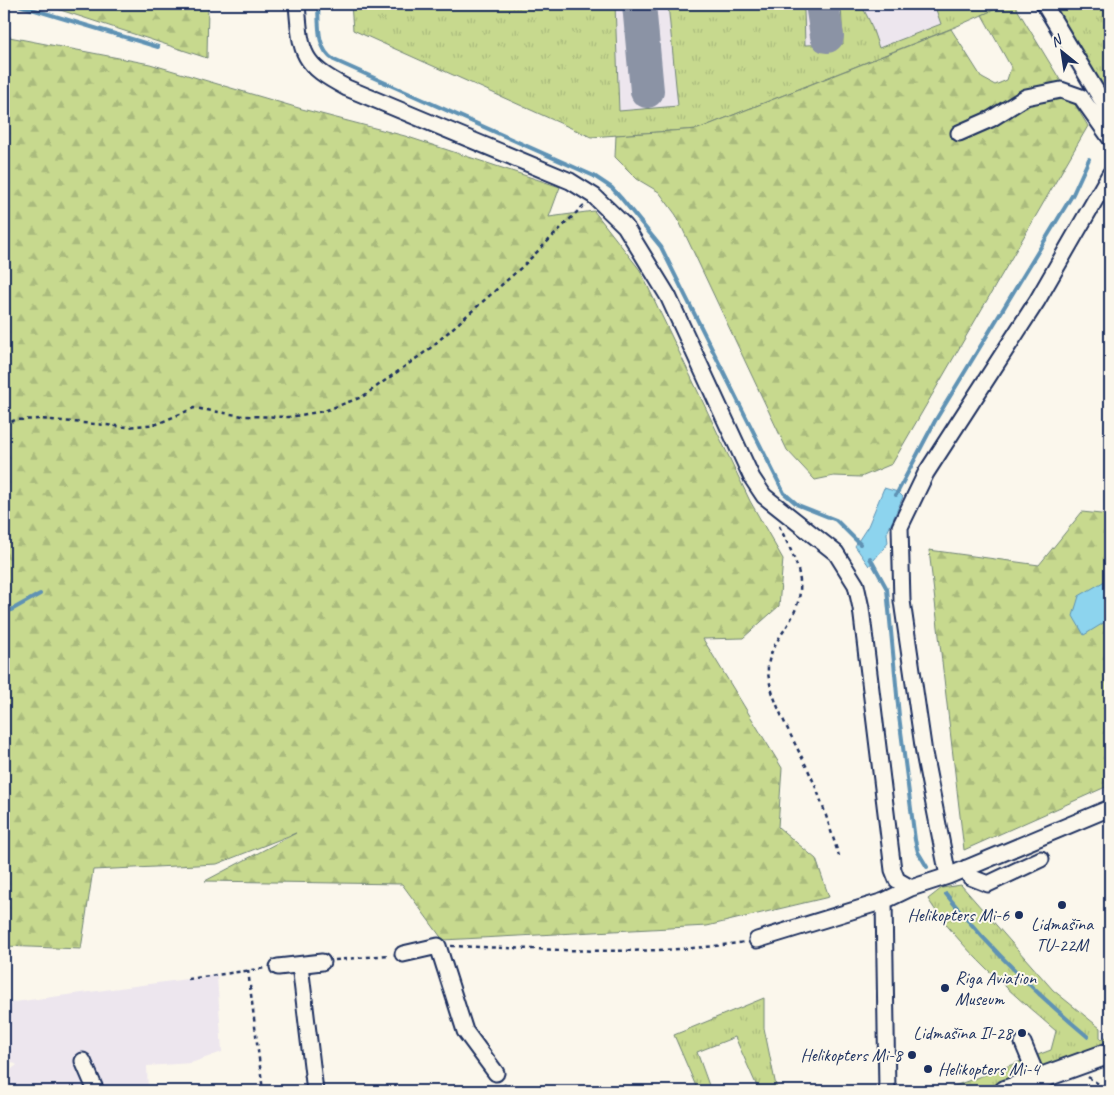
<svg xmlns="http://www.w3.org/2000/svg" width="1114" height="1095" viewBox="0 0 1114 1095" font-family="Caveat,sans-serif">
	<defs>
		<pattern id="grass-tufts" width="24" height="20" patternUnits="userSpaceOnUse" patternTransform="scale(1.25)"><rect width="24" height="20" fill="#c7d98e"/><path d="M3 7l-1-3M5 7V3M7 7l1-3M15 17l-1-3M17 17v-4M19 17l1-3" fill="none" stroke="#aabb7d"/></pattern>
		<pattern id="forest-firs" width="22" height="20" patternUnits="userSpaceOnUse" patternTransform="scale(1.25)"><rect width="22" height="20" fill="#c7d98e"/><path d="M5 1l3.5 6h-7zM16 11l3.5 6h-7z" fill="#aabb7d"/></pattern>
	</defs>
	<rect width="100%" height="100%" fill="#fbf7ec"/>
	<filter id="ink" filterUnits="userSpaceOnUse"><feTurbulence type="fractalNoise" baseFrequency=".02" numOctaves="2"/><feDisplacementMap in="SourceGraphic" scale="10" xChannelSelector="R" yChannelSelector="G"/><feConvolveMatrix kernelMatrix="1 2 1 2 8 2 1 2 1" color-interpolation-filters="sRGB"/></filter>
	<g filter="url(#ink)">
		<path fill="#ede6ee" d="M351,4H1007L955,27L698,129L591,137L353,30Z
			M217,975L222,1052L191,1063L147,1066L148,1091H4V1075L17,1065L4,1058V1013L7,1003Z"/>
		<path fill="url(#grass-tufts)" stroke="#718476" d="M351,4H420L429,9L433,4H615L619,111L678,106L668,4H794L804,11L805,45L843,44L841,4H861L870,22L879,48L941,24L934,4H1007L955,27L698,129L591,137L353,30Z
			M1053,4L1110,5V101Z
			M961,885L1053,990L1100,1028V1037L1102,1040L1110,1034V1044L986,1091H941L1051,1050L1056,1031C1013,994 958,947 928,899L942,888Z
			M764,998V1028L777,1091H759L735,1037L697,1052L711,1091H698L674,1035Z"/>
		<path fill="url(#forest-firs)" stroke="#718476" d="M42,4H208L207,58Z
			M1007,4H1014L1088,126L892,464L861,477L834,476L815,480L787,450L676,215L659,192L637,179L615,157L616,135L698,129L951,29L982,78L995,85L1007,80L1011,67L982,15Z
			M4,36L150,64L302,109L405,136L560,187L549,217L594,211L640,270L750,501L783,559L779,606L743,638L703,639L782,768L778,827L816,859L829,897L707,926L443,940L402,884L205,881L296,833L217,864L93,870L81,949L4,946Z
			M1082,512L1110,515V785L964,850L929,550L1039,565Z"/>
		<path fill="#8dd4ee" stroke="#5f92b4" d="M884,488L898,492L903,497L887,533L888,543L869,566L855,546L868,526Z
			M1110,578V619L1084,635L1073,616L1079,596Z"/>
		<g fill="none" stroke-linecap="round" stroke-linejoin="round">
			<path stroke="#5f92b4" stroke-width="4" d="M15,4L158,47
				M318,4C319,23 316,49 334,60L594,176L612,188L621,198L661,247L784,493L798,505L836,520L860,544
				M896,495L935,421L1073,194L1089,159
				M870,558L887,589L899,716L915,840L918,852L927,867
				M4,614L40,594
				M946,894C987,946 1037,994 1088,1037"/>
			<path stroke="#8b93a5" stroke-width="34" d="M639,4L647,91
				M822,4L827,36"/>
			<defs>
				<path id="minor" d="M297,4C301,54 301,64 347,88L570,181L594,196L625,226L668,296L752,478L764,496L836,553L856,585L861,608L893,870L897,880L911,888
					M1044,4L1110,114
					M959,133L991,119L1026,97L1061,90L1081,97L1110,138
					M966,868L970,877L988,884L1041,859
					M948,876L924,753L902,601L900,527L926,473L1037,301L1110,174
					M884,901L911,888L948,876L1110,808
					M757,940L884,901L887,1091
					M403,954L438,946L465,1031L496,1073
					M300,965L315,1091
					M278,967L322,962
					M1023,1043L1038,1079
					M83,1061L96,1091"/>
				<path id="major" d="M1005,1091L1110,1053"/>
			</defs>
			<use href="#minor" stroke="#1b2f5e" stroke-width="19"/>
			<use href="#major" stroke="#1b2f5e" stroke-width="24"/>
			<path stroke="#1b2f5e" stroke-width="2.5" stroke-dasharray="4 4" stroke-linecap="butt" d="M4,425L15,420L41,419L127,427L157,424L194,408L243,416L289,417L324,411L362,397L428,350L523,266L584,205
				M779,526C800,568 812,590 783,632C776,642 767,658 768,671C770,703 801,752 814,783C824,807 831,832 839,856
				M451,946C549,949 649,957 745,942
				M335,960L389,955
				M248,970L263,1091
				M188,979L266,968
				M1088,1077L1109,1091
				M504,1084L508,1091"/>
			<use href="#minor" stroke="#fbf7ec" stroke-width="15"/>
			<use href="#major" stroke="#fbf7ec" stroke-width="20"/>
		</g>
	</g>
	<g fill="#1b2f5e" stroke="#fbf7ec" stroke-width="2">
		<circle cx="1062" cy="905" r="5"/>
		<circle cx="1019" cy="915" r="5"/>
		<circle cx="945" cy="988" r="5"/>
		<circle cx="1022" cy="1033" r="5"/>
		<circle cx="912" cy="1055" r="5"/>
		<circle cx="928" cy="1069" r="5"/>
	</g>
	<g text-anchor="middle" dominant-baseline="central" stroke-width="4" stroke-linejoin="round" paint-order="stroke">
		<g font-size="18" fill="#1b2f5e" stroke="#fbf7ec" text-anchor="end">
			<text x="1009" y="915">Helikopters Mi-6</text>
			<text x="1062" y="924" text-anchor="middle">Lidmašīna<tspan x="1062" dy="21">TU-22M</tspan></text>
			<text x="955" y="978" text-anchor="start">Riga Aviation<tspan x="955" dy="21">Museum</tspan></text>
			<text x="1012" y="1033">Lidmašīna Il-28</text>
			<text x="902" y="1055">Helikopters Mi-8</text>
			<text x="938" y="1069" text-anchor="start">Helikopters Mi-4</text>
		</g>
	</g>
	<rect width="1114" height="1095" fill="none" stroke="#fbf7ec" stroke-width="20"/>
	<rect x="10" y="10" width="1094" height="1075" fill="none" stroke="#1b2f5e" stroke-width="2" filter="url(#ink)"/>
	<g transform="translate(1062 52) rotate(330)" stroke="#fbf7ec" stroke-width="4" paint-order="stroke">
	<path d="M0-4L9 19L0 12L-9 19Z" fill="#1b2f5e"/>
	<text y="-8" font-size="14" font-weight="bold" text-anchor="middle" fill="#1b2f5e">N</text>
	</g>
</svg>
